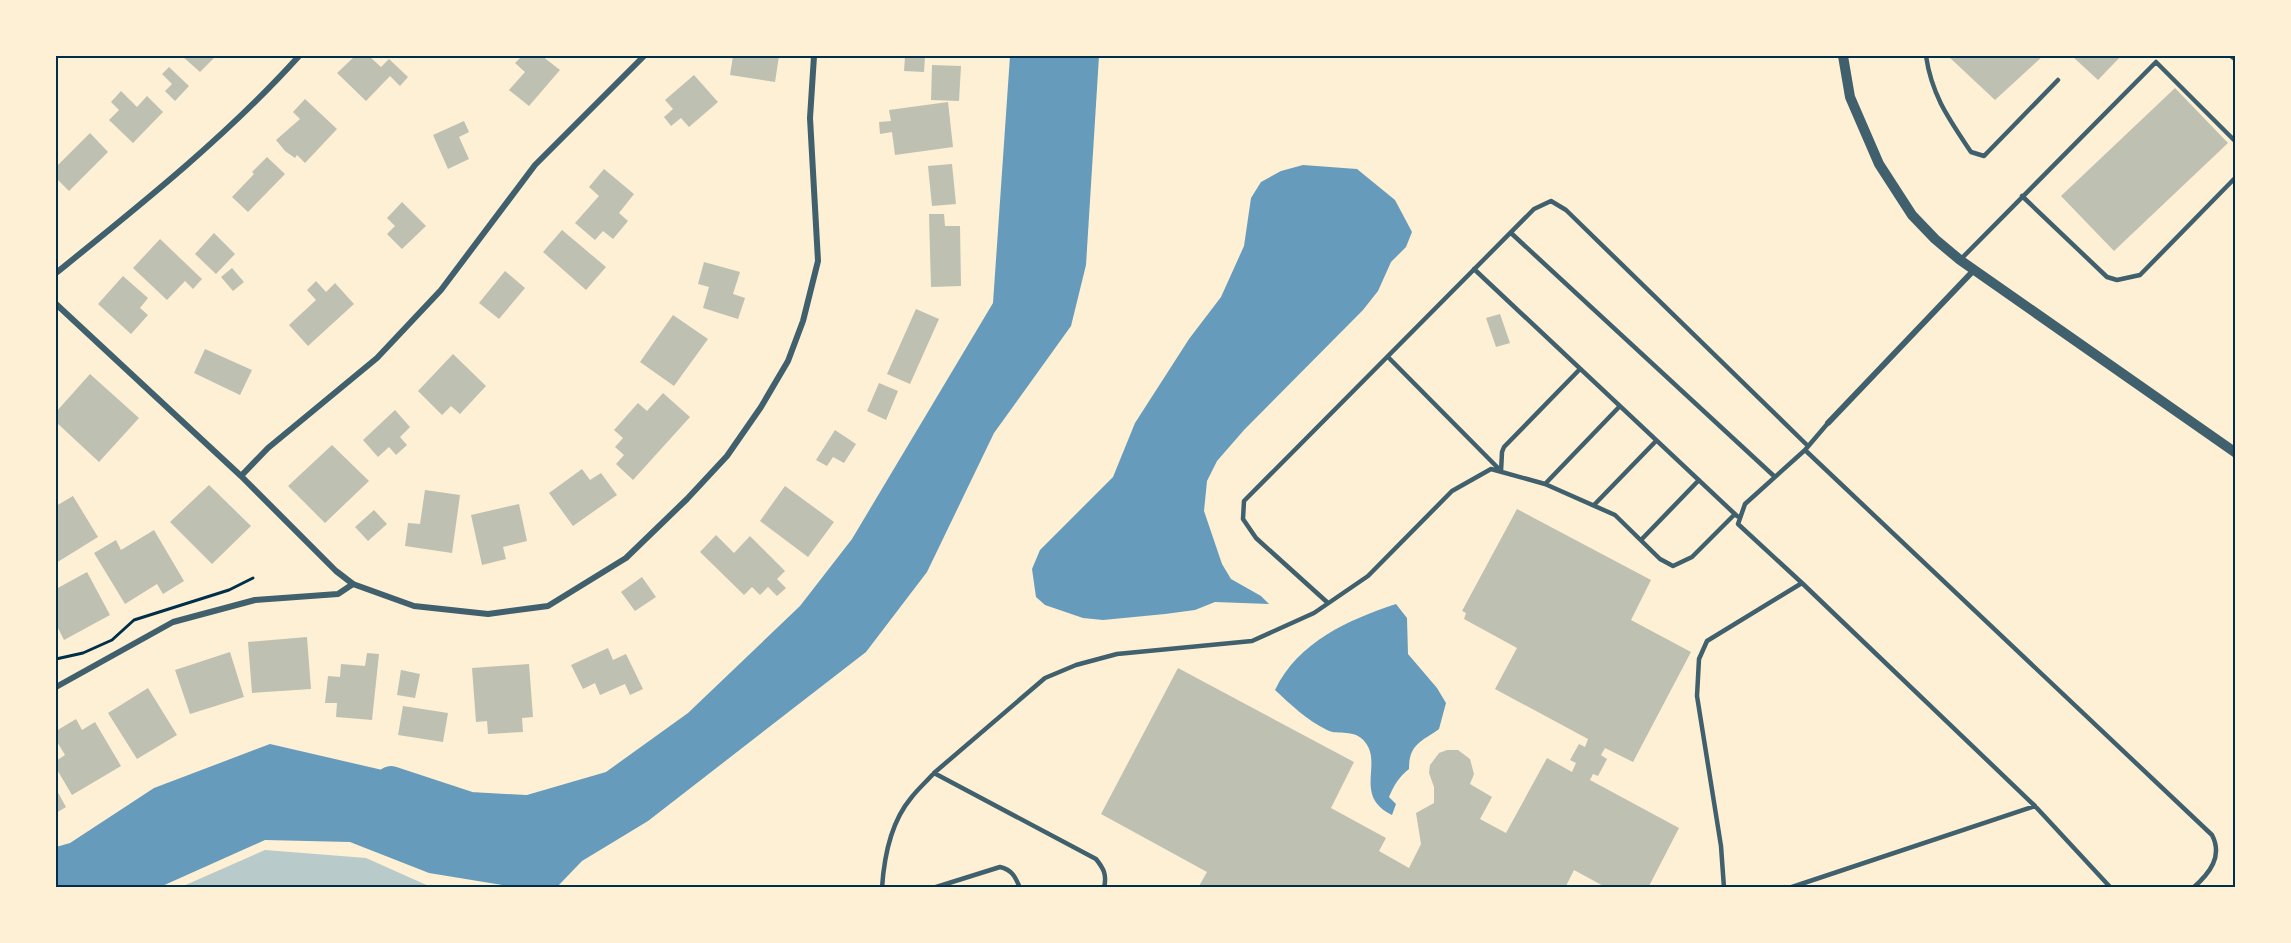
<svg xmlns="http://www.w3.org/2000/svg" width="2291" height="943" viewBox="0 0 2291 943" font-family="'Titillium Web',sans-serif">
	<rect width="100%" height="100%" fill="#fdf0d5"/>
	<path fill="#b9caca" d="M265,850L366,858L431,887H181Z"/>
	<path fill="#669bbc" d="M1010,56H1099L1086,265L1071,326L994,433L927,572L866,652L648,821L582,861L557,887H515L429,873L350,842L265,840L160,887H56V847L70,843L154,788L270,744L404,775L458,815L606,772L688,713L800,606L852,539L993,303Z
		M1303,165L1357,169L1395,200L1412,232L1406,247L1391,262L1378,291L1363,310L1244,430L1217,461L1207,481L1204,511L1222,564L1231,579L1261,596L1269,604L1215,602L1195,610L1165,614L1103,620L1083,618L1045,605L1036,597L1032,569L1040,550L1113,477L1135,423L1189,339L1221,297L1244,246L1251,198L1261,182L1281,171Z
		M1396,604L1407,618L1408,654L1437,688L1446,703L1439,729C1421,742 1409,744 1409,769C1399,777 1394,785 1389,797L1396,804L1392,815C1353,796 1383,764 1365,742C1354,728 1339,736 1327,730C1307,720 1291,705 1275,690C1298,642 1348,620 1396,604Z"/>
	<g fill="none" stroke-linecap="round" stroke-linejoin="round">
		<path stroke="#669bbc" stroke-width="30" d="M391,781L470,807L525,810"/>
	</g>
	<path fill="#bec0b2" d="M182,56H216L200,72Z
		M355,56H369L381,67L389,59L408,77L400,86L390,76L366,101L337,73Z
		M522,56H542L560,70L529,106L509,90L525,72L515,63Z
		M733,56H779L775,82L730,75Z
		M905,56H925L924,72L904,71Z
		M1948,56H2043L1995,100Z
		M2072,56H2121L2098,80Z
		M932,65L961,66L959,101L931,100Z
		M169,67L189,86L175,101L165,91L172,84L162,74Z
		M694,75L718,102L689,127L681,118L671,126L664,117L673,109L665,100Z
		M2175,88L2228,143L2114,251L2061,196Z
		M121,91L137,107L147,96L163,112L133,143L109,120L119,110L111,102Z
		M305,99L337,129L305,163L297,155L295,158L285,151L276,140L300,119L293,112Z
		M948,102L953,147L895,155L892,132L880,134L879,122L891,121L889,110Z
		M464,121L469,132L459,137L469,159L448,169L433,135Z
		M90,133L108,152L69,191L56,178V167Z
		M267,157L285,174L248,212L232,197L254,174L252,172Z
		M952,164L956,204L932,206L928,166Z
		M604,169L634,194L619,213L628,221L613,239L603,231L595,240L575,223L599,196L589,187Z
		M402,202L426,226L402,249L387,234L395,226L387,218Z
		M929,214H944L945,226H960L961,286L931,287Z
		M562,230L606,267L586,290L543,252Z
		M214,233L235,254L216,274L195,254Z
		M160,239L202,279L193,289L185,281L167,300L133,268Z
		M704,262L740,272L733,294L745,298L738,319L703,308L709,287L698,284Z
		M232,268L244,282L233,291L221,277Z
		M505,271L525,288L499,319L479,303Z
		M123,276L148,298L140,308L148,315L131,334L98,304Z
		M316,281L326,292L335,283L354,304L308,346L289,325L316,300L307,290Z
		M916,309L939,319L910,384L887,374Z
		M1500,314L1510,343L1496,347L1486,318Z
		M673,315L708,339L674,386L640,362Z
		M205,349L252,370L240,395L194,373Z
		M453,354L486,386L460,414L451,406L442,415L418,391Z
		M90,374L139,418L99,462L56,422V412Z
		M879,383L898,391L886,420L867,411Z
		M663,393L690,417L633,480L616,464L624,455L615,447L623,438L614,430L638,403L647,411Z
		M395,410L410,427L400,437L407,445L396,455L389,447L378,457L363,440Z
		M835,430L856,444L844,463L833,457L827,466L816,460Z
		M332,445L369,481L325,523L288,486Z
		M582,469L590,480L601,473L617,495L573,526L549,493Z
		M209,485L251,526L212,564L170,522Z
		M785,486L834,522L808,557L760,521Z
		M425,490L460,495L452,553L405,546L408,523L420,524Z
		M73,496L98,537L56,563V506Z
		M519,504L527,541L503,547L506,559L482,565L471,515Z
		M1517,509L1651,580L1631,620L1691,652L1633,762L1605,748L1601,755L1607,759L1598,776L1593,774L1590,780L1679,828L1648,888H1607L1574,870L1565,888H1198L1207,872L1101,814L1178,668L1354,762L1331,808L1386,838L1379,851L1409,868L1421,844L1416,813L1434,803V787L1429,773L1430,765L1439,753L1447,750H1458L1470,759L1474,774L1470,784L1492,797L1480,819L1506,833L1547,758L1572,772L1576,763L1570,760L1579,744L1585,747L1588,739L1495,689L1517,648L1464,619L1466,613L1462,611Z
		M374,510L387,524L368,541L355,527Z
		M154,530L184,581L163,594L157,584L125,604L94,553L116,540L121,550Z
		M716,535L734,553L750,536L785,571L777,579L786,588L777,596L768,587L760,595L752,587L744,595L700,552Z
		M87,572L110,615L64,640L56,624V589Z
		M642,577L656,597L635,611L621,592Z
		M307,637L311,689L252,693L248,642Z
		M608,648L613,660L626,654L643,689L630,695L625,684L600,695L595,683L583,689L571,665Z
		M230,652L244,697L190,714L175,670Z
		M367,653L379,654L372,720L336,717L337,703H325L328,676L340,677L341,664L365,666Z
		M529,664L533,717L522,718L523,732L488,734L487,721L476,722L472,668Z
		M401,670L420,674L415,698L397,695Z
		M148,688L177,735L137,759L108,713Z
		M403,706L448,713L443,742L398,735Z
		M76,719L82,730L95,722L121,766L72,795L56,768V761L65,755L56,740V731Z
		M56,789L66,807L56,813Z"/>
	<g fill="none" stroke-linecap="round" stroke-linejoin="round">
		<path stroke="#003049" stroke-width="3" d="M56,659L83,653L112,640L134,620L229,590L253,578"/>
		<path stroke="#3f606c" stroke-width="4.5" d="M1926,56C1932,96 1949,119 1971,152L1984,156L2058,80
			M2231,56L2236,60
			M2022,196L2107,277L2117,280L2140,275L2236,177
			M1511,233L1775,477
			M1960,260L2156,62L2236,142
			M1474,269L1737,516
			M1388,357L1500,470
			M1828,423L1805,450L2212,835C2223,856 2210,873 2193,888
			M1501,472L1502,452L1504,447L1580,369
			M1545,484L1620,406
			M1594,505L1656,441
			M1641,540L1699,480
			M1802,583L2035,806
			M1328,603L1256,538L1243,519L1244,501L1534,209L1551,201L1566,210L1808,446
			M934,773L1045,678L1076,665L1117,654L1252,641L1314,613L1368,576L1452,491L1491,469L1545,484L1615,515L1660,559L1673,566L1692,557L1735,514
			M882,888C884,857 891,822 911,798C918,789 926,782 934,773L1096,859C1104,869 1107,875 1104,888
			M933,888L1000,867C1012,870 1015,876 1020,888
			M1724,888L1721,846L1697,696L1699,659L1707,641L1802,583L1738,524L1745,504L1805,450
			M1789,888L2035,806L2111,888"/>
		<path stroke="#3f606c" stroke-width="6" d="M56,273C139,206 227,136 299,56
			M56,304L241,476L336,571L353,584L414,606L488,614L548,606L626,558L687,499L727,456L761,407L788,361L803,321L818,261L810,118L814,56
			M1828,423L1974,270
			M241,476L268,448L377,358L441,290L535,165L644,56
			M56,687L173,622L255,600L338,594L353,584"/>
		<path stroke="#3f606c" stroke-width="10" d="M1843,56L1850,97L1879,164L1912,215L1935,239L1960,260L2236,453"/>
	</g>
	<rect width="2291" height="943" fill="none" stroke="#fdf0d5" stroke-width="114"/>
	<rect x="57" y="57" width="2177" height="829" fill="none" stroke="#003049" stroke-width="2"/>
</svg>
